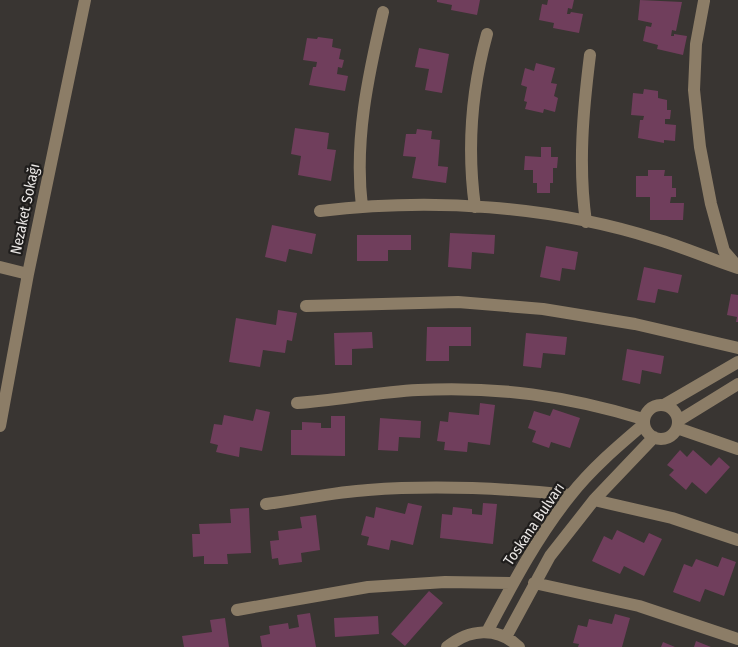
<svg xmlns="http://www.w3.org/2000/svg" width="738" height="647" viewBox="0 0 738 647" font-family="'Fira Sans Condensed',sans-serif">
	<rect width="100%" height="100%" fill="#393532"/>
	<path fill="#703e5c" d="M437,0H480L477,15L451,10L452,5L437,2Z
		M548,0H574L572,9L568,8L567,14H570L571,12L583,14L579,33L553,28L554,23L539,20L542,4L547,5Z
		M640,0L682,2L676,31L672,30L671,36H674V34L687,36L683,55L657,49L658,45L643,41L646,26L651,27L652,23L638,20Z
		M318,37L333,39L332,47L341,49L339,59L344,60L342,68L338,67L337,74L348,76L345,91L309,85L313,67H316L317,62L303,60L307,38L317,39Z
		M419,48L449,54L442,93L425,90L429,69L415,67Z
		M536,63L555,68L551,83L557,84L554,96L558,98L555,112L544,109L543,113L525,109L527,102L524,101L527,87L521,85L525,68L534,71Z
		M644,89L658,91V98L667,100V110H671L670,119H665V124L676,125L675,141L664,140V143L638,138L640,120H643L644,116L631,115L633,93L643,94Z
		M295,128L329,133L327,149L336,150L331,181L298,175L301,156L291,154Z
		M417,129L432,131L431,139L440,140L438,166L448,167L446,183L412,178L416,157L403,156L406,134H416Z
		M541,147H551V157H558L557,168H553V183H550V193H537V183H533V170H524L525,156L541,157Z
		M648,170H665L664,176H672V188H676V197H671L670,203H684L683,220H650V197H636V176H648Z
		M272,225L316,234L312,254L289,249L286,262L265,257Z
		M450,233L495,235L494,254L472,252L471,269L448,267Z
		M357,235H411V250H388V261H357Z
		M546,246L578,252L575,270L562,268L560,281L540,277Z
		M644,267L682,275L678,293L658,289L655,303L637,300Z
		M731,294L738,295V322H736L737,317L727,315Z
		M278,310L297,313L292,341L287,340L285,353L263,350L260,367L229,362L236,318L276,325Z
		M427,327H471V346H449V361H426Z
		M372,332L373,348L352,349V365H335L334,333Z
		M526,333L567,337L565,355L543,353L541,368L523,366Z
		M627,349L664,356L661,374L642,370L640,384L622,380Z
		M480,403L495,405L490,445L468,442L467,452L444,450L445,442L437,441L440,421L448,422L449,412L479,415Z
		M256,409L270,412L262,451L240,447L239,457L216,452L218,445L210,443L214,424L222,425L224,415L253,421Z
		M553,409L580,418L570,448L551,442L549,448L532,442L536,431L528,428L534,411L550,416Z
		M331,416H345V456L291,455V430H302V422L321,423V428H331Z
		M380,418L421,421L420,438L399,437L398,451L378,450Z
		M680,450L687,457L693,450L711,466L719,457L730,467L706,494L692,482L686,490L669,475L674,470L667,465Z
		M408,503L422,506L413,545L391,540L389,550L367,545L369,537L361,535L366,516L374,518L376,507L405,514Z
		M483,503L497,504L493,544L440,538L442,514L452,515L453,507L472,509V514L482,515Z
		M249,508L251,553L227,554L228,564H204V556L193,557L192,534H200L199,524L231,523L230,509Z
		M316,515L320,550L301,553L302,562L279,565L278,558L272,559L270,541L279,540L278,531L302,528L300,517Z
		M617,530L644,543L649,533L662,539L644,576L624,566L620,574L592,561L604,536L612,540Z
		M722,557L736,562L724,596L705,589L700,602L673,592L684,564L692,567L696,559L718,567Z
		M429,591L443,603L405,646L391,634Z
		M310,613L316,647H262L260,636L270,634L269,626L288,623L289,629L299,627L297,615Z
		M615,614L630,618L622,647H578L579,644L573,643L578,625L587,627L589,619L612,624Z
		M378,616L379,634L335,637L334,618Z
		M225,618L229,647H184L182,636L212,632L210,620Z
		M696,641L711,647H694Z
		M663,642L675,647H661Z"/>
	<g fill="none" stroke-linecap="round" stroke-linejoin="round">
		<path stroke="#8c7d67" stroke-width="12" d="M704,1L696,44L694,90L700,147L711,204L724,251L738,267
			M362,207C354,141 368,76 383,12
			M475,207C467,149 471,92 487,34
			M320,211C431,198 549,205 656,239C683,247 710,259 738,268
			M586,222C578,166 583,111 590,55
			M0,267L28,274
			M306,306L458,302L543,309L635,324L738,348
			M297,403C338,400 378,392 418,390C498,386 567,396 643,419
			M664,405L738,362
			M644 422a17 17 0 1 1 34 0a17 17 0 1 1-34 0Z
			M678,421L738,384
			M0,426L28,274L85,0
			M677,428L738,449
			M594,500L672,518L738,540
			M266,504C300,500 334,492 368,490C436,485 503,488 570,495
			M534,583L639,606L738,639
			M237,610L368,587L445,582L513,583
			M487,632C512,585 537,537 570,496C591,469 618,446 644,424
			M506,637L550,556L594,500L654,437
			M447,647C469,629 497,626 519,647"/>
	</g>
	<g text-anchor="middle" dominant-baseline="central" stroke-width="4.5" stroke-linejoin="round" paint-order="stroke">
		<g font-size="15" fill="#eae7e5" stroke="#1f1d1c">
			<text transform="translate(25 209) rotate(-78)">Nezaket Sokağı</text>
			<text transform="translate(534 524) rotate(-56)">Toskana Bulvarı</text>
		</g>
	</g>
</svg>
